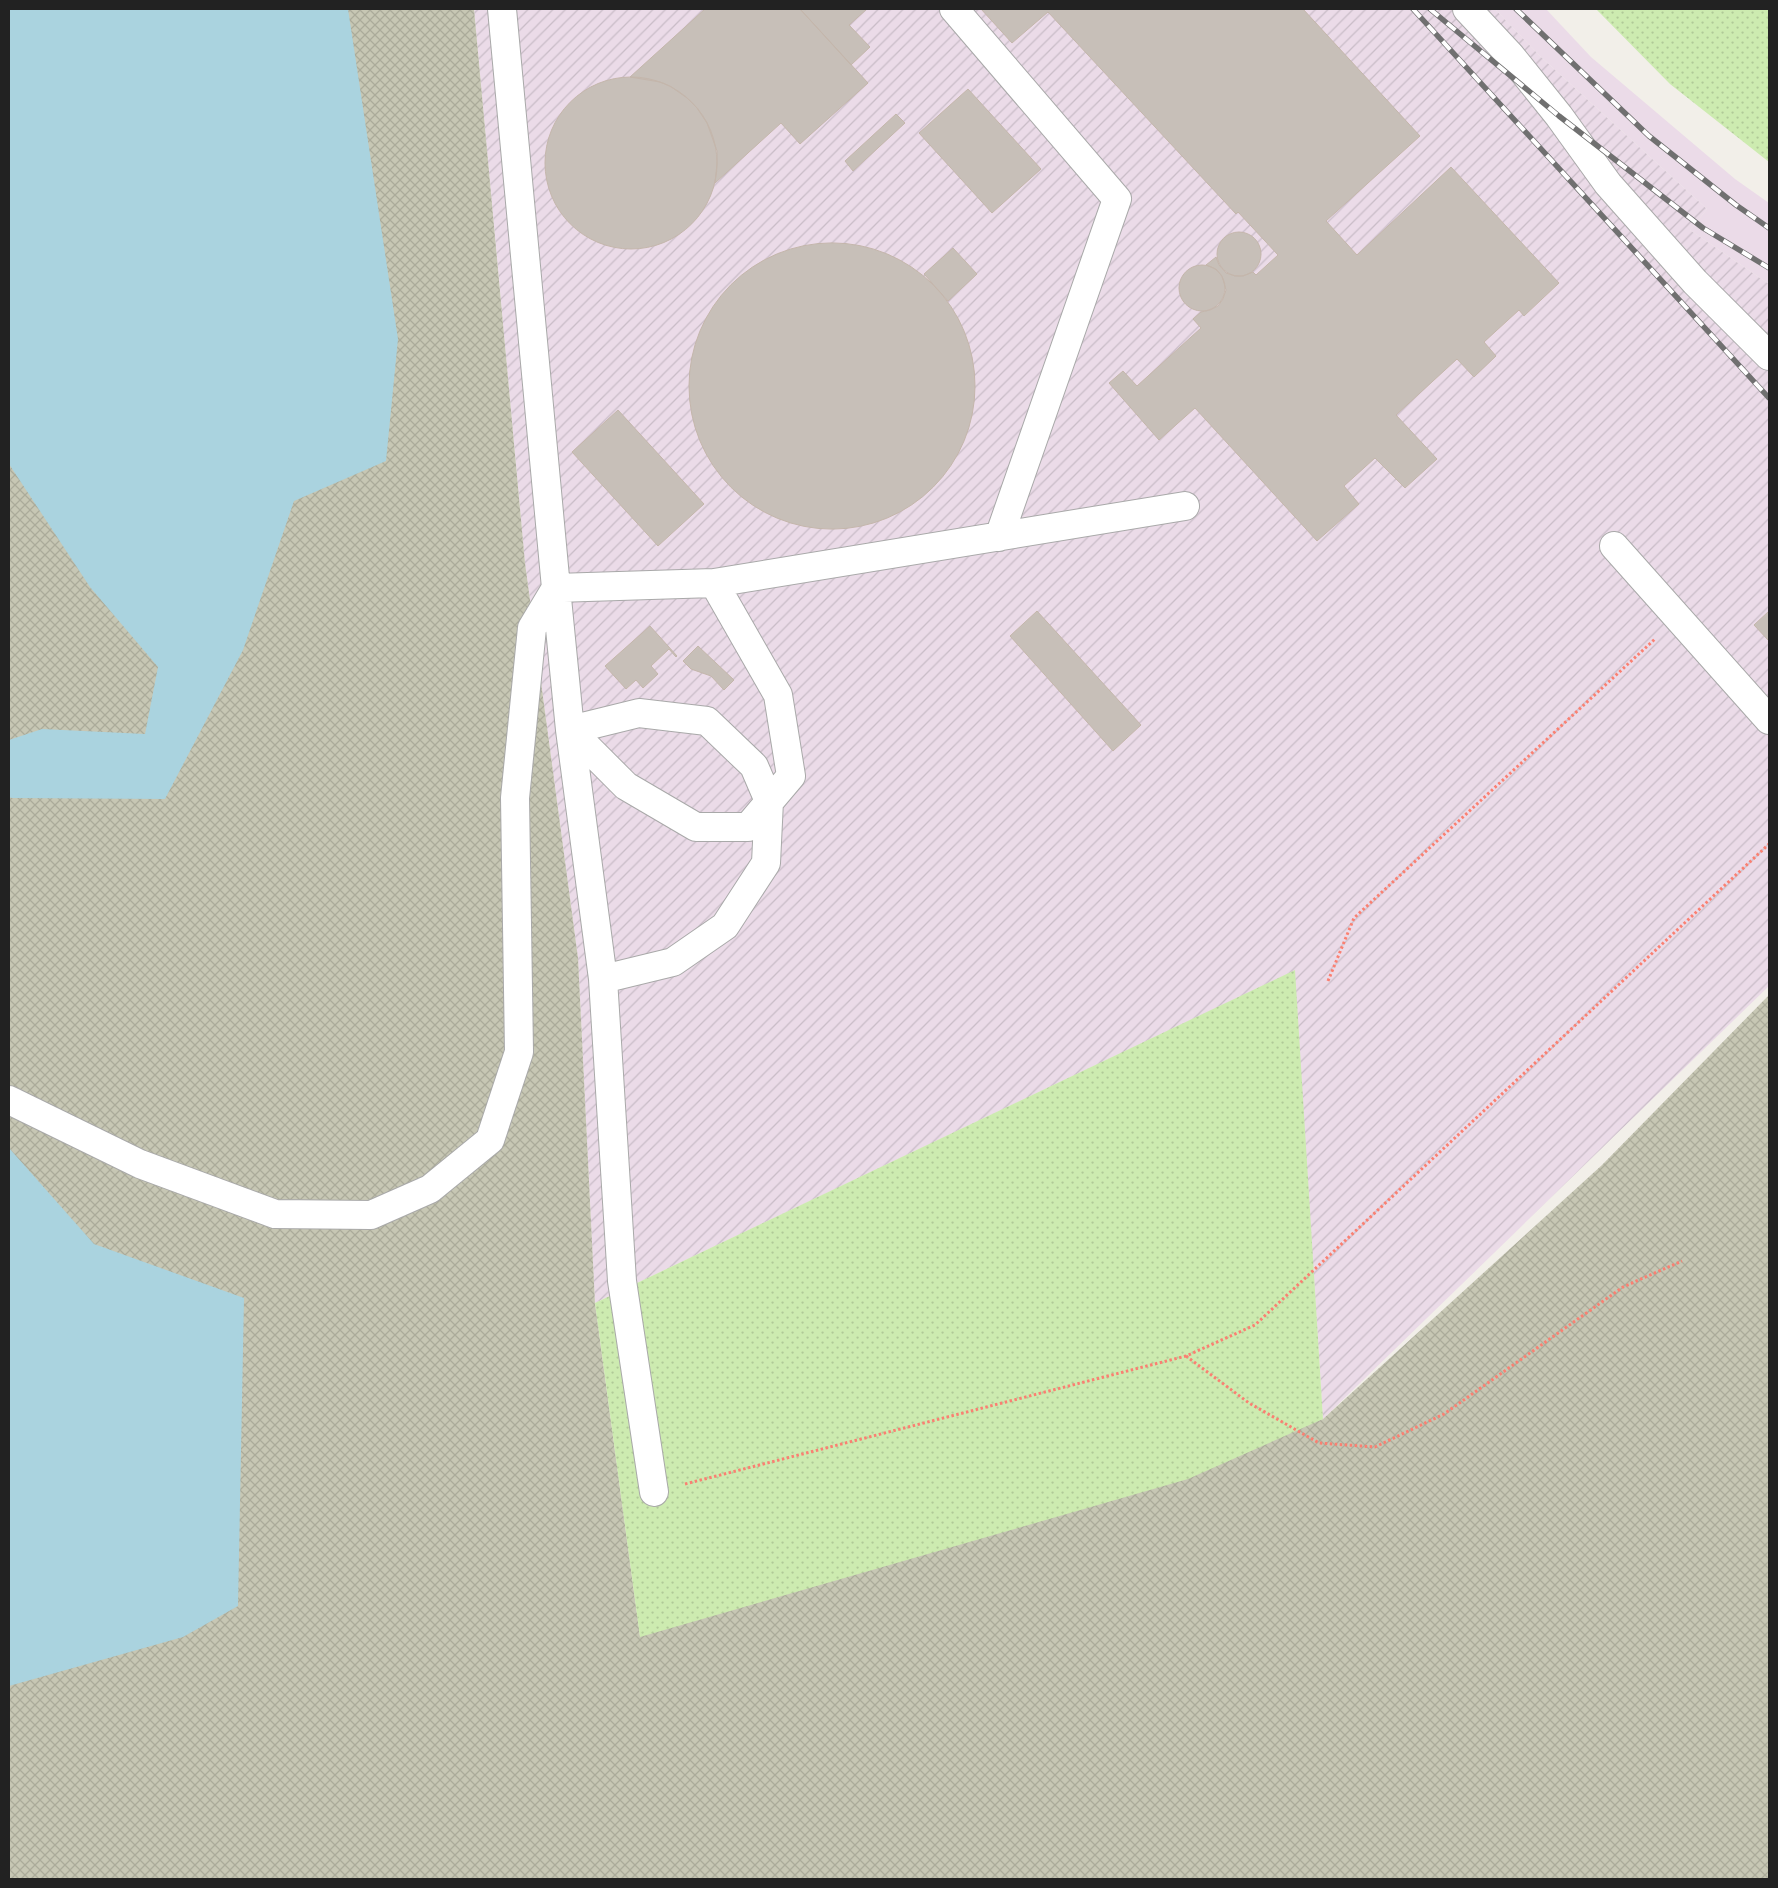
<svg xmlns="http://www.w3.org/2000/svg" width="1778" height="1888" viewBox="0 0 1778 1888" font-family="Cabin,sans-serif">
	<defs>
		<pattern id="industrial-furrows" width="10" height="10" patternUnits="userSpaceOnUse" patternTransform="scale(1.25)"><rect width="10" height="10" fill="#ebdbe8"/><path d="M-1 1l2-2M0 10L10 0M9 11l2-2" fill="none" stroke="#c9bcc7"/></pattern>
		<pattern id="construction-cross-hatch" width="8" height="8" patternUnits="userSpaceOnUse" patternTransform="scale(1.25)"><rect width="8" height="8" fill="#c7c7b4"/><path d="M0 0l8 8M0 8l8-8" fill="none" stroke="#abab9a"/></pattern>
		<pattern id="grass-dots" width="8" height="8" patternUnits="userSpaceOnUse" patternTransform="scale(1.25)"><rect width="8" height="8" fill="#cdebb0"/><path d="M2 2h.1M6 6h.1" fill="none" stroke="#b0c997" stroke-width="1.8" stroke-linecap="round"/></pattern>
	</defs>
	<rect width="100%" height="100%" fill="#f2efe9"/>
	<path fill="url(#industrial-furrows)" d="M474,9H1495L1540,56L1707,209L1690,230L1769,284V986L1323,1419L1294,971L595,1303L578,958L525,563Z"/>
	<path fill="#ebdbe8" d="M1495,9H1546L1591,57L1735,179L1769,203V284L1690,230L1707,209L1540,56Z"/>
	<path fill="url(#construction-cross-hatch)" d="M9,9H474L525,563L578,958L595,1303L640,1636L1323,1419L1602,1165L1769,995V1879H9Z"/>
	<path fill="url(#grass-dots)" d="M1596,9H1769V162L1670,84Z
		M1295,970L1323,1419L1188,1479L640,1637L595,1303Z"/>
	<path fill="#aad3df" d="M9,9H348L398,339L386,461L294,501L243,650L165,799L12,798L9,797V740L42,729L145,734L158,667L90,587L9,464Z
		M9,1148L94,1244L244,1298L238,1606L183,1637L9,1686Z"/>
	<path fill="#c7bfb8" stroke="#c4b6ab" d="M705,9H800L868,83L800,144L781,123L715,183L717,164V151L707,123L697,108L687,98L670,86L660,82L630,77Z
		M800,9H867L849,25L870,47L851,65Z
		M981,9H1303L1420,136L1326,221L1357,255L1451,167L1559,283L1524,316L1519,310L1484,342L1496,356L1474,377L1457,359L1396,415L1437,459L1405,488L1375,458L1344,486L1359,504L1317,541L1195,408L1159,440L1109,383L1123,371L1137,386L1201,328L1193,319L1201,312L1210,310L1218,306L1223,299L1226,290L1222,276L1216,269L1206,265L1216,257L1219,265L1226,273L1235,276H1243L1253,272L1256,275L1278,255L1238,212L1236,214L1048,12L1012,43Z
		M545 163a86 86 0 1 1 172 0a86 86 0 1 1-172 0Z
		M968,89L1041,169L992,213L919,133Z
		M896,114L905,123L853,171L845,161Z
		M1217 254a22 22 0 1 1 44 0a22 22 0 1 1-44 0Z
		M689 386a143 143 0 1 1 286 0a143 143 0 1 1-286 0Z
		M953,248L977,274L948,301L924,274Z
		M1179 288a23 23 0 1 1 46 0a23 23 0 1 1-46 0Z
		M618,410L704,504L658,546L572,452Z
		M1037,611L1141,725L1113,751L1010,636Z
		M1769,611V641L1754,625Z
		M650,626L677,656L676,657L669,649L651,666L658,674L643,688L636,680L626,689L605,666Z
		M698,646L734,680L724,690L711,676L691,669L683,661Z"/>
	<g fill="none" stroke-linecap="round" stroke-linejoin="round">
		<defs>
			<path id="minor" d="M954,9L1117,199L999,537
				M1467,9L1510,55L1559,116L1608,184L1695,282L1769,356
				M1614,546L1769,720
				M714,583L778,695L791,776L748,827H696L626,786L570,730L556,588L714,583L1185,506
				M603,979L673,962L725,926L766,863L769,801L754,766L707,721L639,713L570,730L603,979L622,1281L654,1492
				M9,1100L140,1164L275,1214L371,1215L430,1189L490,1140L519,1052L515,798L532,628L556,588L502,9"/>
		</defs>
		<use href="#minor" stroke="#a9a9a9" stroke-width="30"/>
		<path stroke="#fa8072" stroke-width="3" stroke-dasharray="2.5 2.5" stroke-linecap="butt" d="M1328,981L1354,918L1655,639
			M1186,1356L1249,1403L1319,1443L1375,1447L1444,1414L1623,1287L1682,1261
			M685,1484L1186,1356L1255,1325L1769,844"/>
		<use href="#minor" stroke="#fff" stroke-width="28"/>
		<defs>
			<path id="rail" d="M1413,9L1769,398
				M1430,9L1559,116L1703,228L1769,268
				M1516,9L1649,136L1736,205L1769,228"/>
		</defs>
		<use href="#rail" stroke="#707070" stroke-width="5.5"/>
		<use href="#rail" stroke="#fff" stroke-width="4" stroke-dasharray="11" stroke-linecap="butt"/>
	</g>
	<rect width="1778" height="1888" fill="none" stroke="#222222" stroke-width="20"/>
</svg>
